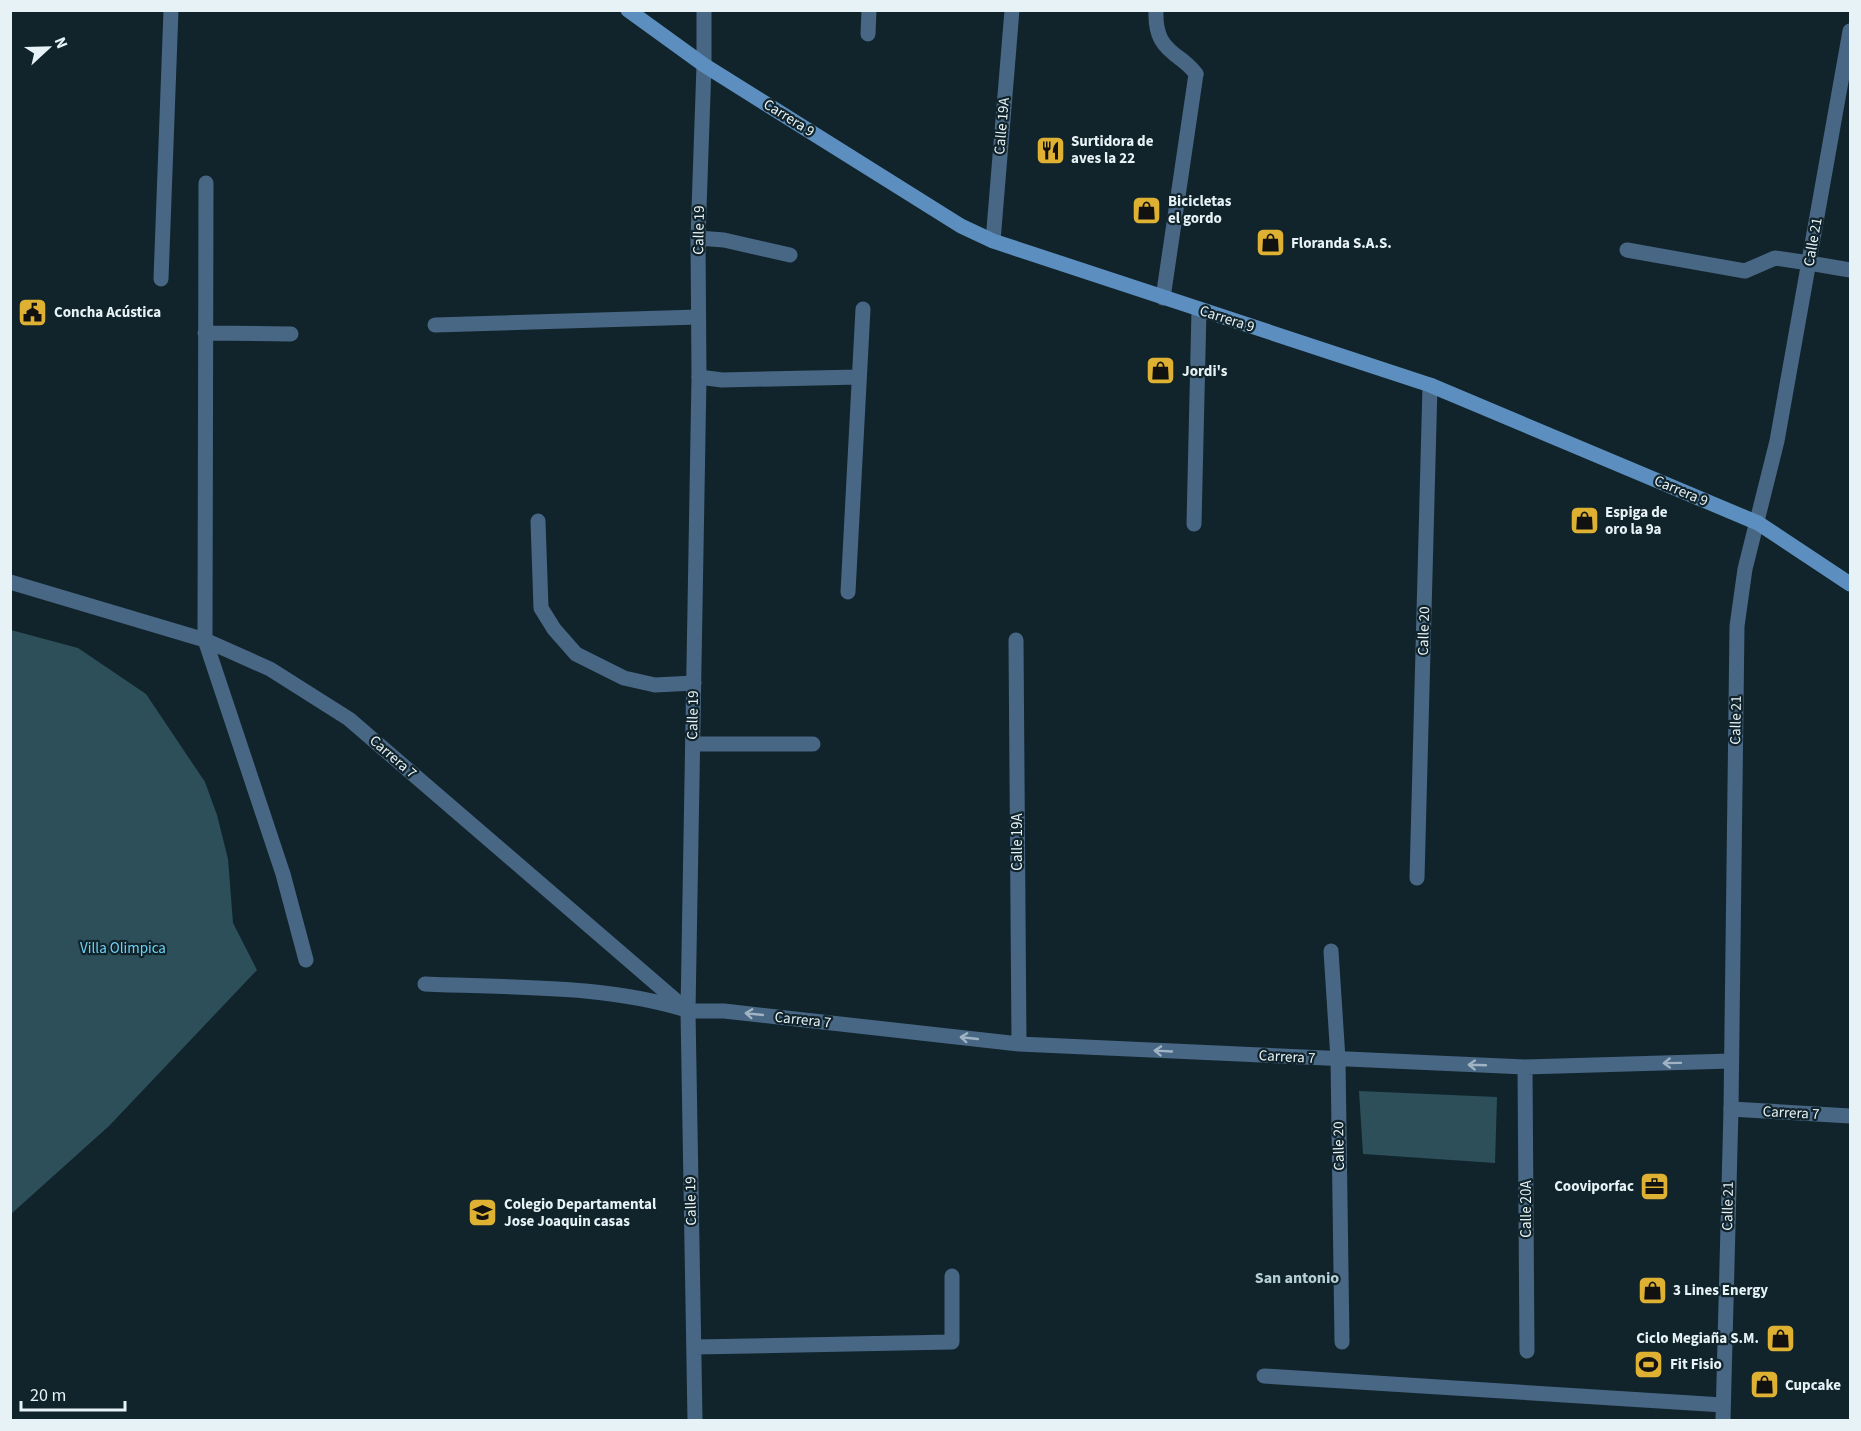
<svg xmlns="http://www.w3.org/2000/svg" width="1861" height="1431" viewBox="0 0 1861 1431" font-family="'Source Sans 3',sans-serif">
	<rect width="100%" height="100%" fill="#11242b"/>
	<path fill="#2c4f5a" d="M11,630L78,648L146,694L205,782L217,815L228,859L233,923L257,970L109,1126L11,1214Z
		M1359,1091L1497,1097L1495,1163L1363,1154Z"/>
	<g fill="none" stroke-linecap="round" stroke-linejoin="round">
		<path stroke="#486785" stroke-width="15" d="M868,34L869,10
			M206,183L205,640L283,874L306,960
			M698,238L724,240L790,255
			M1627,250L1745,271L1775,258L1809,263
			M161,279L171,10
			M1163,298L1196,74
			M435,325L698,317
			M205,333L291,334
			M699,377L722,380L859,377
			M538,521L541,608L554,629L576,654L624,678L655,685L694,683
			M848,592L863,309
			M425,984C512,988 603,984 687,1010
			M1264,1376L1723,1405"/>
		<path stroke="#486785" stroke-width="15" d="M1156,10C1155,36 1162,46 1182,60C1188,65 1192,68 1196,74
			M993,241L1012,10
			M1809,263L1850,270
			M1194,524L1199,310
			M10,582L205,640L270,669L349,719L688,1011H724L1019,1044L1525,1067L1731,1061
			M1016,640L1019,1044
			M693,744H813
			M1417,878L1430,385
			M1331,951L1338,1059L1342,1342
			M1525,1067L1527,1351
			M1731,1109L1850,1116
			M694,1347L952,1342V1276
			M695,1420L688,1011L699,377L698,238L704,65V10"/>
		<path stroke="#486785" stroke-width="15" d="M1723,1420L1731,1109L1737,626L1745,569L1777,441L1850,31"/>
		<path stroke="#5c8fbf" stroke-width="15" d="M628,10L704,65L961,226L993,241L1430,385L1758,523L1850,584"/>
	</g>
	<defs><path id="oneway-shaft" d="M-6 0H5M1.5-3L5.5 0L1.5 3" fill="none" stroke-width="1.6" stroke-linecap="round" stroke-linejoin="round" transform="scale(1.5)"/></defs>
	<g stroke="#9fb3c3">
		<use href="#oneway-shaft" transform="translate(754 1014) rotate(-174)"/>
		<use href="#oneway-shaft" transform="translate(969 1038) rotate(-174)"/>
		<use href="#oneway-shaft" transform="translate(1163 1051) rotate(-177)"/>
		<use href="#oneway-shaft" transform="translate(1672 1063) rotate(179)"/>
		<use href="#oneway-shaft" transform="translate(1477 1065) rotate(-178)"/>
	</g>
	<defs>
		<symbol id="restaurant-square" viewBox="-11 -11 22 22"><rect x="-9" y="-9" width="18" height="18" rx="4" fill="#deb133" stroke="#11242b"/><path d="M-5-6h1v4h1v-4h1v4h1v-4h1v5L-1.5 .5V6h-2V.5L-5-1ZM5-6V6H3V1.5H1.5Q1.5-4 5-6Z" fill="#111"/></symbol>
		<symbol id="shop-square" viewBox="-11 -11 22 22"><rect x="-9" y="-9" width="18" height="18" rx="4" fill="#deb133" stroke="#11242b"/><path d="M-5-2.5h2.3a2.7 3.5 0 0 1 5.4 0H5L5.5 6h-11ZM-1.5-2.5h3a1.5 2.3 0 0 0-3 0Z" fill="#111"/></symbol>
		<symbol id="civic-square" viewBox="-11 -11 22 22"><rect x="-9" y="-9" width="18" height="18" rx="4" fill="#deb133" stroke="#11242b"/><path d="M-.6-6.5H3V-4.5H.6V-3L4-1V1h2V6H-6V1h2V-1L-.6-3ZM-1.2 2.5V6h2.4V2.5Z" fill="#111"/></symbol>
		<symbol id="office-square" viewBox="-11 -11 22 22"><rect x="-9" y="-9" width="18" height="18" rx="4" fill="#deb133" stroke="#11242b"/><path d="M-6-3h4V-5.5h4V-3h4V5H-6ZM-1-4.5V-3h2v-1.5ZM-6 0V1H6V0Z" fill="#111"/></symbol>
		<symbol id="school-square" viewBox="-11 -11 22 22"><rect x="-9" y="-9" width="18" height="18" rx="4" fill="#deb133" stroke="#11242b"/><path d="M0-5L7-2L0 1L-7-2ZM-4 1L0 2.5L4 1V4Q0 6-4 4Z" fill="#111"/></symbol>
		<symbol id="stadium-square" viewBox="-11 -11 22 22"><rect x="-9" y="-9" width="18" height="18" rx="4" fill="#deb133" stroke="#11242b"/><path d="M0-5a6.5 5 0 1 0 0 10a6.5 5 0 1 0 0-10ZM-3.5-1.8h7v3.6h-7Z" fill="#111"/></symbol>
	</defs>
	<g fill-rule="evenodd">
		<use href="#restaurant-square" x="1034" y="134" width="33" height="33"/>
		<use href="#shop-square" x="1130" y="194" width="33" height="33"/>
		<use href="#shop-square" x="1254" y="226" width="33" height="33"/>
		<use href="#civic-square" x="16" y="296" width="33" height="33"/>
		<use href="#shop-square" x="1144" y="354" width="33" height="33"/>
		<use href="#shop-square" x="1568" y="504" width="33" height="33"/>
		<use href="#office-square" x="1638" y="1170" width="33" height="33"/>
		<use href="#school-square" x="466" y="1196" width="33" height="33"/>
		<use href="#shop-square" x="1636" y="1274" width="33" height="33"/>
		<use href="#shop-square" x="1764" y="1322" width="33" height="33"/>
		<use href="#stadium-square" x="1632" y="1348" width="33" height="33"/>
		<use href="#shop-square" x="1748" y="1368" width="33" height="33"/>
	</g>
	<g text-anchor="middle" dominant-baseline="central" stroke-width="4.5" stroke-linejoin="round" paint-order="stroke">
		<g font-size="15" fill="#e6f2f6" stroke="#11242b">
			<text transform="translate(789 118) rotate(32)">Carrera 9</text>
			<text transform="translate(1002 126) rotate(-85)">Calle 19A</text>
			<text transform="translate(699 230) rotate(-89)">Calle 19</text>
			<text transform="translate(1813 242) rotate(-80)">Calle 21</text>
			<text transform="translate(1227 319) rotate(18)">Carrera 9</text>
			<text transform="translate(1681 491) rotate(23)">Carrera 9</text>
			<text transform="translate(1424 631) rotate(-88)">Calle 20</text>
			<text transform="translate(693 715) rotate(-89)">Calle 19</text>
			<text transform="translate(1736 720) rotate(-89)">Calle 21</text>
			<text transform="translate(393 757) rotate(41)">Carrera 7</text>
			<text transform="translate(1017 842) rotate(-90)">Calle 19A</text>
			<text transform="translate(803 1020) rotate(6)">Carrera 7</text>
			<text transform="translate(1287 1057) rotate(3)">Carrera 7</text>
			<text transform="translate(1791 1113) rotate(3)">Carrera 7</text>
			<text transform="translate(1339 1146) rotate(-91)">Calle 20</text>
			<text transform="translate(691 1201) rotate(-91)">Calle 19</text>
			<text transform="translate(1728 1206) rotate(-89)">Calle 21</text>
			<text transform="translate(1526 1209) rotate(-90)">Calle 20A</text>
		</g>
		<g font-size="15" font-weight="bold" fill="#e6f2f6" stroke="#11242b" text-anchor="start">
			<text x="1071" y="141">Surtidora de<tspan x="1071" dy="17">aves la 22</tspan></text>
			<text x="1168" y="201">Bicicletas<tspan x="1168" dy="17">el gordo</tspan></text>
			<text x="1291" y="243">Floranda S.A.S.</text>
			<text x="54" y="312">Concha Acústica</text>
			<text x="1182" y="371">Jordi's</text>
			<text x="1605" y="512">Espiga de<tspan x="1605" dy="17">oro la 9a</tspan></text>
			<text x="1634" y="1186" text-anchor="end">Cooviporfac</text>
			<text x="504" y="1204">Colegio Departamental<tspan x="504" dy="17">Jose Joaquin casas</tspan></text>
			<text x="1673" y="1290">3 Lines Energy</text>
			<text x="1759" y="1338" text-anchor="end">Ciclo Megiaña S.M.</text>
			<text x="1670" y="1364">Fit Fisio</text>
			<text x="1785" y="1385">Cupcake</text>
		</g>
		<g font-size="15" fill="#70d3f4" stroke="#11242b">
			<text x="123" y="948">Villa Olimpica</text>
		</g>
		<g font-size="16" font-weight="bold" fill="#b8d0d8" stroke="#11242b">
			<text x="1297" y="1278">San antonio</text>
		</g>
	</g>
	<rect width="1861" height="1431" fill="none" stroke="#e6f2f6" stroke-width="24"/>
	<g transform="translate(48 48) rotate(68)" stroke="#11242b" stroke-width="4.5" paint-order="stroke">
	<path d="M0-4.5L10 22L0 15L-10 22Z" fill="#e6f2f6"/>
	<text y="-9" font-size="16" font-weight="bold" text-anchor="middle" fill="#e6f2f6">N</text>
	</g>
	<path d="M21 1401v9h104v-9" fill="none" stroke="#e6f2f6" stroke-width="3"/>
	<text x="30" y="1401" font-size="18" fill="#e6f2f6" stroke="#11242b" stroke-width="4.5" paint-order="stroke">20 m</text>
</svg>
